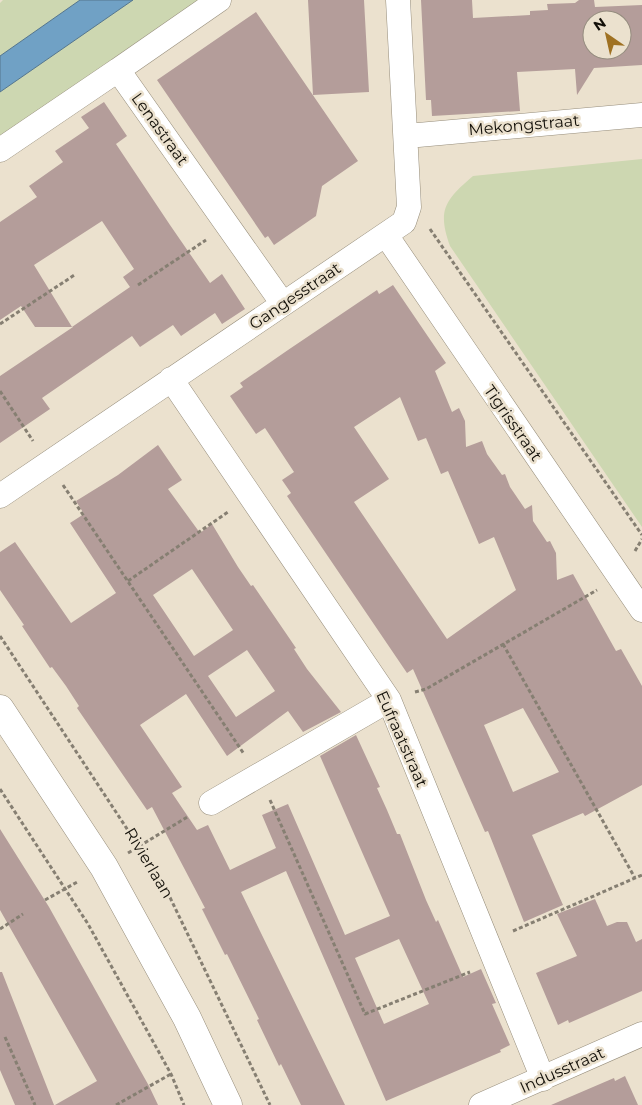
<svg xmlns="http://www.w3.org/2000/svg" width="642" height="1105" viewBox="0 0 642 1105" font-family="Montserrat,sans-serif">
	<rect width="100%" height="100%" fill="#ebe1ce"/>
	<path fill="#cdd7b1" d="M3,0H80L0,56V3Z
		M133,0H205L0,141V92Z
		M642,159V527L450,246C437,210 445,200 473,176Z"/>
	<path fill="#70a1c5" stroke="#54768d" d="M80,0H133L0,92V56Z"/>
	<path fill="#b49d9a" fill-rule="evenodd" d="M308,0H364L369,92L313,95Z
		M421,0H472L473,18L530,15V11L548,10L547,4L575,3L579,0H594L595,7L642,5V65L594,68L577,95L575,69L517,72L520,111L432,116L431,100H426ZM592,20H622V50H592Z
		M256,12L358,161L322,186L316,216L274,245L268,236L265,238L157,80Z
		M104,102L127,136L116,144L170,225L210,283L222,274L245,309L222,324L215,313L181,336L173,325L140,347L132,336L42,398L50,409L0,443V376L73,327H35L21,306L0,320V222L37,197L29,186L63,162L55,151L89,128L81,117ZM102,221L134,269L123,277L130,287L72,327L34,265Z
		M393,285L446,363L435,371L452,412L459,408L465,421L466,447L482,441L487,454L502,475L505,474L510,487L525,509L532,505L533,521L547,542L550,541L556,553L557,580L573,574L616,651L621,649L642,686V785L585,816L583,813L532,835L563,905L524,922L488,831L485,832L413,669L407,673L287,496L291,493L282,480L294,472L265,428L256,434L230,396L243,387L240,383L288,350L377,290L379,294ZM400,397L418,441L426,438L441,474L448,471L479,544L494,537L516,590L447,639L354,502L389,479L354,427ZM523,708L559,772L513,792L484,725Z
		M158,445L182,480L168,489L200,533L212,524L238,567L251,586L253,585L296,648L294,649L307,669L341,712L303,732L288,711L227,756L186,694L140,725L182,787L172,793L197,830L208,825L230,870L276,848L262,815L288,804L345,935L390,916L320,756L356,735L380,787L377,788L387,810L397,834H400L426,900L436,922L438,920L463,977L481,969L496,1003L492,1004L510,1045L500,1050L501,1052L386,1101L286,871L241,892L345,1105H301L281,1064L279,1066L257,1020L259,1019L227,954L225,955L202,909L205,908L152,807L147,810L77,708L79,706L66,686L52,667L50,668L22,626L24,625L0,590V552L15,542L71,623L116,593L70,523L84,514L76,501L118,475ZM192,569L233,630L194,656L153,595ZM247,650L275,691L236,717L208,676ZM399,939L429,1004L384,1024L355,958Z
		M0,829L49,907L149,1086L158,1105H55L97,1081L0,910Z
		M595,899L607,926L617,922H627L636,942L642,939V991L569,1023L568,1020L558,1025L536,973L577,956L557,914Z
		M0,972H2L54,1105H15L0,1070Z
		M625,1076L638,1105H551L614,1078L615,1081Z"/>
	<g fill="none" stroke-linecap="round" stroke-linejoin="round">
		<defs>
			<path id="street" d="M118,70L219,0
				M407,136L642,115
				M0,150L118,70L283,304
				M386,235L642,610
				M171,379L389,700L543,1079
				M0,496L404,222L409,207L398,0
				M211,803L389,700
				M481,1105L642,1034"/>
			<path id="secondary" d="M0,709L104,867L187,1018L228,1105"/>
		</defs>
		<use href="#street" stroke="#968d7b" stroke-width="25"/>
		<use href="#secondary" stroke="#968d7b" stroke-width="29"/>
		<path stroke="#867f72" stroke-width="3" stroke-dasharray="4 2.5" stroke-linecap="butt" d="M430,229L642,535
			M138,285L206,240
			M0,324L76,274
			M0,391L33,441
			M63,485L244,754
			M635,551L642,539
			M128,581L228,512
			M0,636L164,885L270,1105
			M503,644L635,878
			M415,692L426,689L597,590
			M0,789L88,924L171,1074L184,1105
			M270,800L365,1014L470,972
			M128,853L189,816
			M45,900L79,881
			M0,929L23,914
			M513,931L642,875
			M5,1037L35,1105
			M116,1105L171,1074"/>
		<use href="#street" stroke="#fff" stroke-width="24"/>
		<use href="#secondary" stroke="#fff" stroke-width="28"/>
	</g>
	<g text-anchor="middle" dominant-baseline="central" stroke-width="5" stroke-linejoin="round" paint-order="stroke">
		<g font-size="16" fill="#131009" stroke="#ebe1ce">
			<text transform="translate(524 125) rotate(-5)">Mekongstraat</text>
			<text transform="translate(160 129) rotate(54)">Lenastraat</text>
			<text transform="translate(295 296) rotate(-34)">Gangesstraat</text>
			<text transform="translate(513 423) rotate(55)">Tigrisstraat</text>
			<text transform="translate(402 739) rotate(66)">Eufraatstraat</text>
			<text transform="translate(149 863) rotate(59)">Rivierlaan</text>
			<text transform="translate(562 1070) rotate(-24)">Indusstraat</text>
		</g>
	</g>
	<g transform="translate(607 35) rotate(326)"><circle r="24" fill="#ebe1ce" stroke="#958d7f"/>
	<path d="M0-4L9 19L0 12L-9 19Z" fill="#9f7122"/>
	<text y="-8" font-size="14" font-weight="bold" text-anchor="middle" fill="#131009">N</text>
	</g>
</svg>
